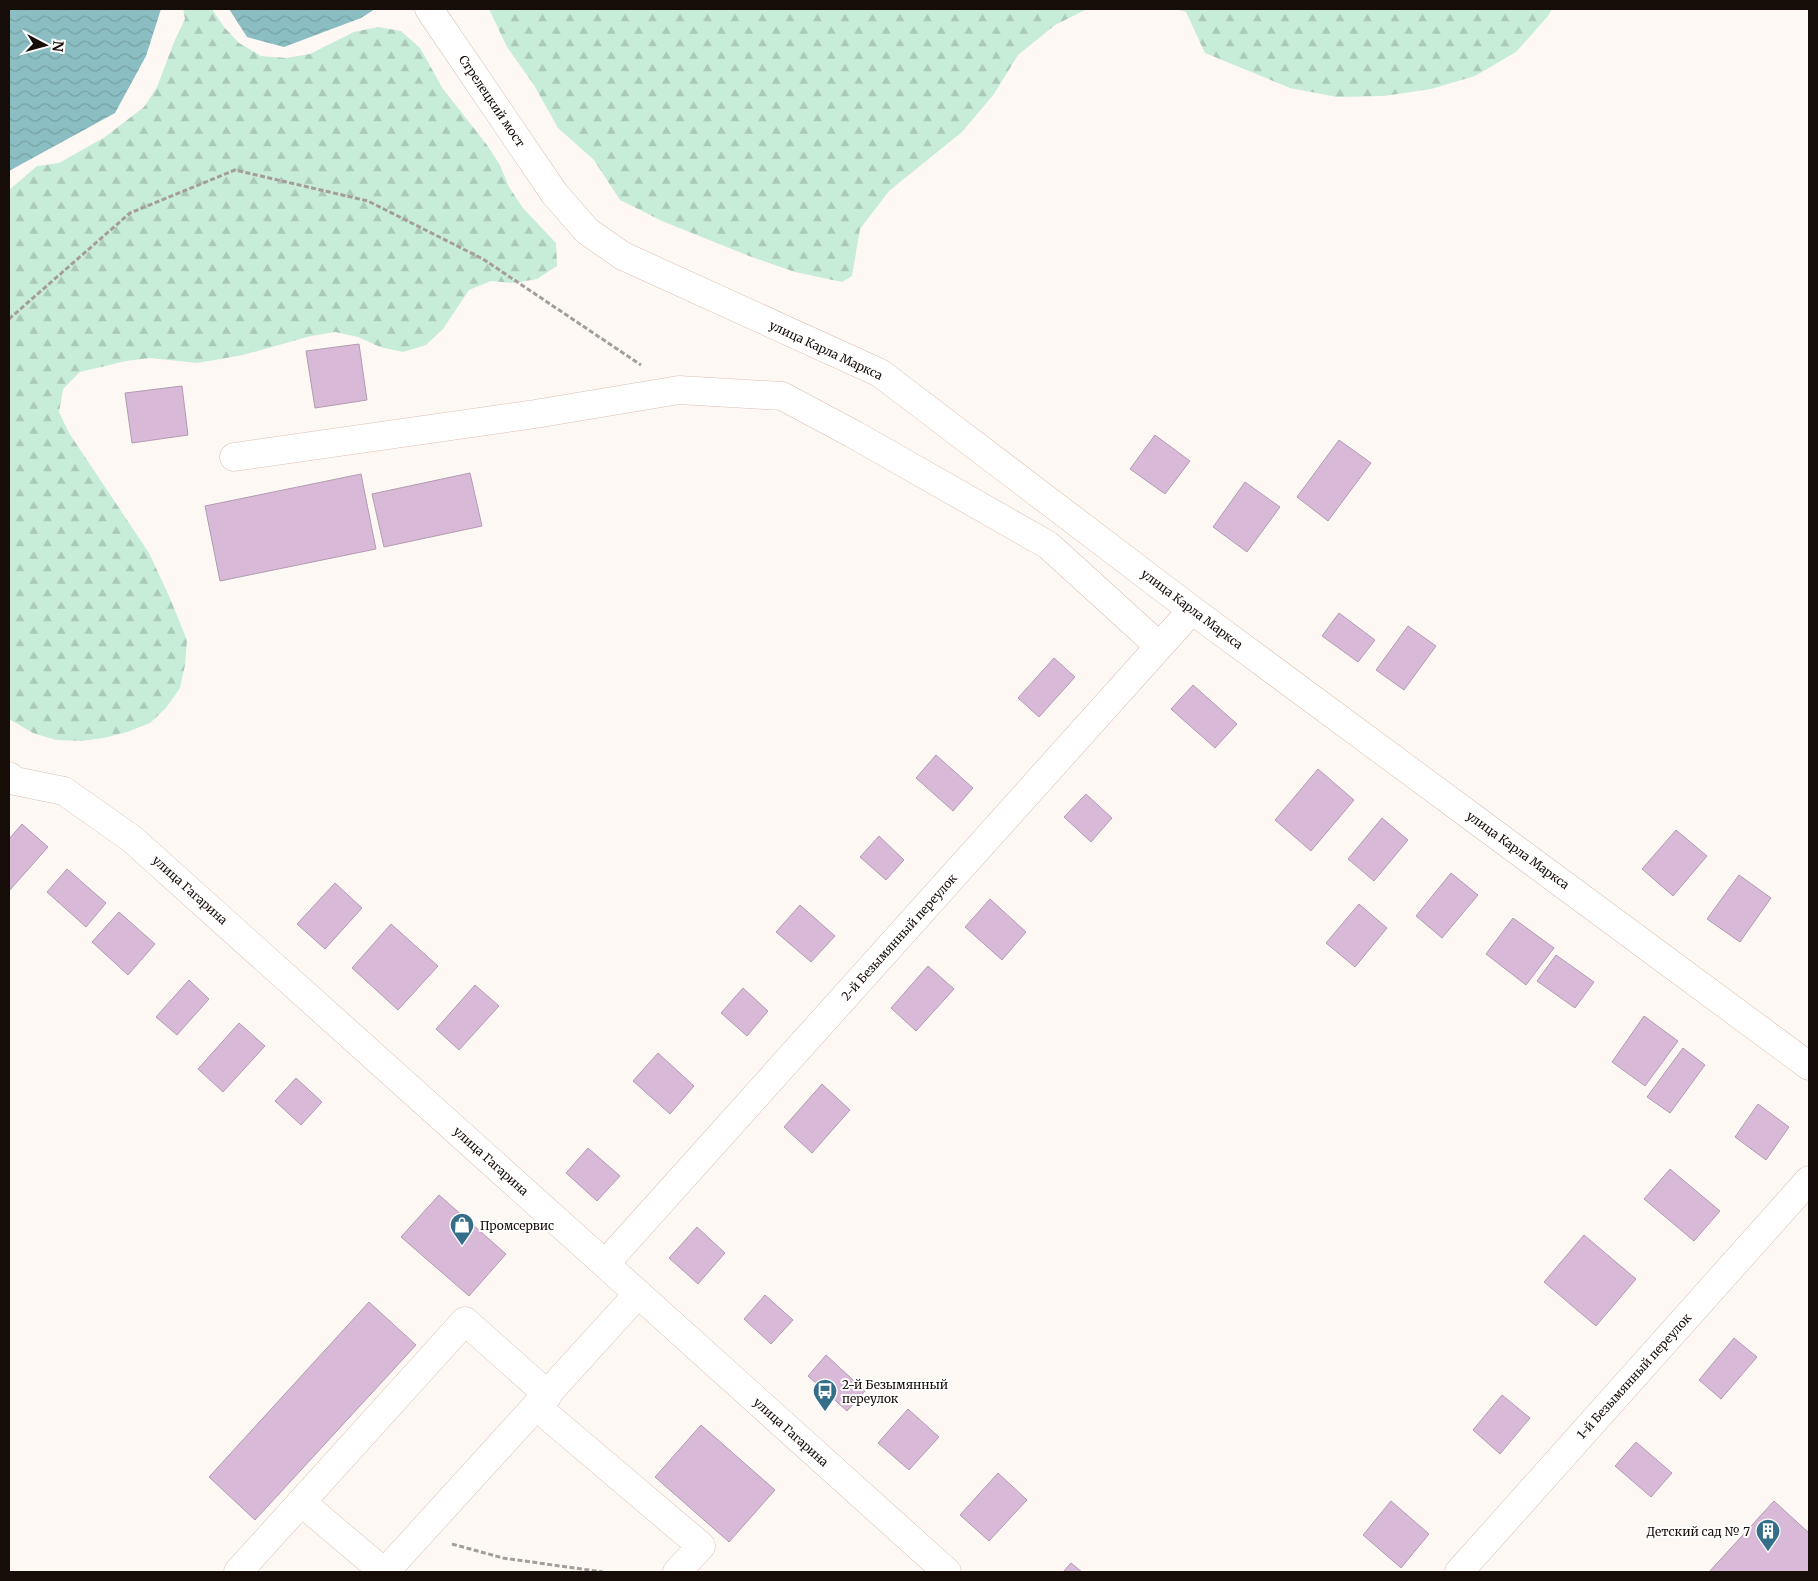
<svg xmlns="http://www.w3.org/2000/svg" width="1818" height="1581" viewBox="0 0 1818 1581" font-family="Merriweather,serif">
	<defs>
		<pattern id="forest-firs" width="22" height="20" patternUnits="userSpaceOnUse" patternTransform="scale(1.25)"><rect width="22" height="20" fill="#c7ecd8"/><path d="M5 1l3.5 6h-7zM16 11l3.5 6h-7z" fill="#aac9b8"/></pattern>
		<pattern id="water-waves" width="16" height="10" patternUnits="userSpaceOnUse" patternTransform="scale(1.25)"><rect width="16" height="10" fill="#8bbec2"/><path d="M0 5q4-4 8 0t8 0" fill="none" stroke="#77a2a5"/></pattern>
	</defs>
	<rect width="100%" height="100%" fill="#fef8f5"/>
	<path fill="url(#forest-firs)" d="M183,9H212L224,27L239,43L261,56L286,58L310,54L354,32L378,27L401,31L420,48L443,89L487,145L500,165L509,187L523,208L556,243L557,266L537,279L514,283L491,281L469,290L443,329L426,345L403,352L380,347L358,337L335,332L311,336L243,355L197,363L150,358L126,361L80,372L63,389L59,412L69,433L149,553L169,596L187,640L185,665L180,688L166,708L150,723L127,732L104,738L81,741L56,740L33,733L9,719V190L37,166L59,163L105,137L144,107L157,87L174,42L185,19Z
		M489,9H1087L1055,25L1018,55L994,94L962,132L889,191L860,229L852,276L842,282L795,272L749,256L662,221L620,200L594,160L558,128L534,85L507,47Z
		M1176,9H1552L1548,16L1516,52L1475,76L1431,89L1384,96L1337,97L1290,88L1205,53L1186,12Z"/>
	<path fill="url(#water-waves)" d="M9,9H161L146,56L115,113L9,171Z
		M229,9H375L361,18L284,47L247,37Z"/>
	<path fill="#d8b9d7" stroke="#b29cb1" d="M359,344L367,400L315,408L306,351Z
		M182,386L188,435L132,443L125,393Z
		M1155,435L1190,461L1165,494L1130,469Z
		M1339,440L1371,463L1328,521L1297,497Z
		M470,473L482,526L384,547L372,494Z
		M361,474L376,549L220,581L205,506Z
		M1245,482L1280,507L1247,552L1213,527Z
		M1339,613L1375,640L1358,662L1322,636Z
		M1408,626L1436,646L1404,690L1376,670Z
		M1054,658L1075,677L1039,717L1018,698Z
		M1193,685L1237,724L1215,748L1171,709Z
		M936,755L973,788L953,811L916,778Z
		M1318,769L1354,800L1311,851L1275,820Z
		M1086,794L1112,818L1091,842L1064,817Z
		M1382,818L1408,840L1374,881L1348,859Z
		M22,824L48,847L9,891V839Z
		M1676,830L1707,856L1673,896L1642,869Z
		M879,836L904,860L886,880L860,857Z
		M67,869L106,903L86,927L47,892Z
		M1451,873L1478,895L1442,938L1416,916Z
		M1739,875L1771,898L1740,942L1707,919Z
		M335,883L362,908L325,949L297,924Z
		M990,899L1026,932L1002,960L965,927Z
		M1359,904L1387,928L1355,967L1326,943Z
		M800,905L835,936L811,962L776,932Z
		M119,912L155,944L128,975L92,942Z
		M1513,918L1554,948L1526,985L1486,954Z
		M391,924L438,966L398,1010L352,968Z
		M1556,955L1594,982L1575,1008L1537,981Z
		M928,966L954,989L916,1031L891,1008Z
		M189,980L209,999L177,1035L156,1017Z
		M475,985L499,1006L459,1050L436,1029Z
		M743,988L768,1011L747,1036L721,1013Z
		M1644,1016L1678,1041L1645,1086L1612,1062Z
		M239,1023L265,1046L223,1092L198,1069Z
		M1683,1048L1705,1065L1670,1113L1647,1097Z
		M658,1053L694,1086L670,1114L633,1081Z
		M296,1078L322,1102L301,1125L275,1101Z
		M822,1084L850,1110L812,1153L784,1127Z
		M1758,1104L1789,1127L1766,1160L1735,1137Z
		M588,1148L620,1176L597,1201L566,1173Z
		M1670,1169L1720,1211L1694,1241L1644,1199Z
		M439,1195L506,1254L469,1296L401,1237Z
		M697,1227L725,1253L698,1284L669,1258Z
		M1584,1235L1636,1279L1596,1326L1544,1282Z
		M765,1295L793,1320L771,1344L744,1319Z
		M369,1302L416,1345L255,1520L209,1477Z
		M1734,1338L1757,1357L1721,1399L1699,1380Z
		M826,1355L865,1391L847,1411L808,1376Z
		M1502,1395L1530,1418L1500,1454L1473,1430Z
		M908,1409L939,1437L909,1470L878,1443Z
		M701,1425L775,1490L729,1542L655,1477Z
		M1636,1442L1672,1473L1651,1497L1615,1466Z
		M998,1473L1027,1500L989,1541L960,1515Z
		M1391,1501L1429,1534L1401,1568L1363,1535Z
		M1774,1501L1809,1533V1570L1807,1572H1709Z
		M1071,1563L1082,1572H1063Z"/>
	<g fill="none" stroke-linecap="round" stroke-linejoin="round">
		<defs>
			<path id="minor" d="M234,457L535,414L679,390L782,396L855,435L1048,545L1159,646
				M9,776L15,781L64,791L132,839L605,1264
				M537,1407L701,1546L677,1572
				M301,1502L384,1572
				M238,1572L465,1321L548,1395
				M385,1572L638,1294
				M1459,1572L1809,1180"/>
			<path id="major" d="M429,9L554,193L587,231L623,256L880,373L1192,610L1809,1066
				M947,1572L605,1264L1192,610"/>
		</defs>
		<use href="#minor" stroke="#dbbfb0" stroke-width="29"/>
		<use href="#major" stroke="#dbbfb0" stroke-width="29"/>
		<path stroke="#a59d9a" stroke-width="3" stroke-dasharray="5 2.5" stroke-linecap="butt" d="M9,319L130,213L235,170L368,201L483,259L641,365
			M452,1544L503,1558L603,1572"/>
		<use href="#minor" stroke="#fff" stroke-width="28"/>
		<use href="#major" stroke="#fff" stroke-width="28"/>
	</g>
	<defs>
		<symbol id="shop-pin" viewBox="-11 -11 22 30"><path d="M0 17L-7.5 6A9.5 9.5 0 1 1 7.5 6Z" fill="#356e88" stroke="#fff"/><path d="M-5-2.5h2.3a2.7 3.5 0 0 1 5.4 0H5L5.5 6h-11ZM-1.5-2.5h3a1.5 2.3 0 0 0-3 0Z" fill="#fff"/></symbol>
		<symbol id="bus-pin" viewBox="-11 -11 22 30"><path d="M0 17L-7.5 6A9.5 9.5 0 1 1 7.5 6Z" fill="#356e88" stroke="#fff"/><path d="M-5-6H5V4H4V6H2V4H-2V6H-4V4H-5ZM-3.5-4V0h7V-4ZM-3.5 1.2v1.5H-2V1.2ZM2 1.2v1.5H3.5V1.2Z" fill="#fff"/></symbol>
		<symbol id="building-pin" viewBox="-11 -11 22 30"><path d="M0 17L-7.5 6A9.5 9.5 0 1 1 7.5 6Z" fill="#356e88" stroke="#fff"/><path d="M-4-6H4V6H1V3H-1V6H-4ZM-2.5-4.3h1.7v1.8h-1.7ZM.8-4.3h1.7v1.8H.8ZM-2.5-1h1.7V.8h-1.7ZM.8-1h1.7V.8H.8Z" fill="#fff"/></symbol>
	</defs>
	<g fill-rule="evenodd">
		<use href="#shop-pin" x="448" y="1211" width="28" height="38"/>
		<use href="#bus-pin" x="811" y="1377" width="28" height="38"/>
		<use href="#building-pin" x="1754" y="1517" width="28" height="38"/>
	</g>
	<g text-anchor="middle" dominant-baseline="central" stroke-width="4" stroke-linejoin="round" paint-order="stroke">
		<g font-size="12" fill="#160c08" stroke="#fff">
			<text transform="translate(492 101) rotate(56)">Стрелецкий мост</text>
			<text transform="translate(826 350) rotate(25)">улица Карла Маркса</text>
			<text transform="translate(1192 609) rotate(37)">улица Карла Маркса</text>
			<text transform="translate(1518 850) rotate(36)">улица Карла Маркса</text>
			<text transform="translate(190 890) rotate(42)">улица Гагарина</text>
			<text transform="translate(899 937) rotate(-48)">2-й Безымянный переулок</text>
			<text transform="translate(491 1161) rotate(42)">улица Гагарина</text>
			<text transform="translate(1634 1376) rotate(-48)">1-й Безымянный переулок</text>
			<text transform="translate(791 1432) rotate(42)">улица Гагарина</text>
		</g>
		<g font-size="12" fill="#160c08" stroke="#fff" text-anchor="start">
			<text x="480" y="1225">Промсервис</text>
			<text x="842" y="1384">2-й Безымянный<tspan x="842" dy="14">переулок</tspan></text>
			<text x="1750" y="1531" text-anchor="end">Детский сад № 7</text>
		</g>
	</g>
	<rect width="1818" height="1581" fill="none" stroke="#160c08" stroke-width="20"/>
	<g transform="translate(45 45) rotate(96)" stroke="#ffffff" stroke-width="4" paint-order="stroke">
	<path d="M0-4L9 19L0 12L-9 19Z" fill="#160c08"/>
	<text y="-8" font-size="14" font-weight="bold" text-anchor="middle" fill="#160c08">N</text>
	</g>
</svg>
